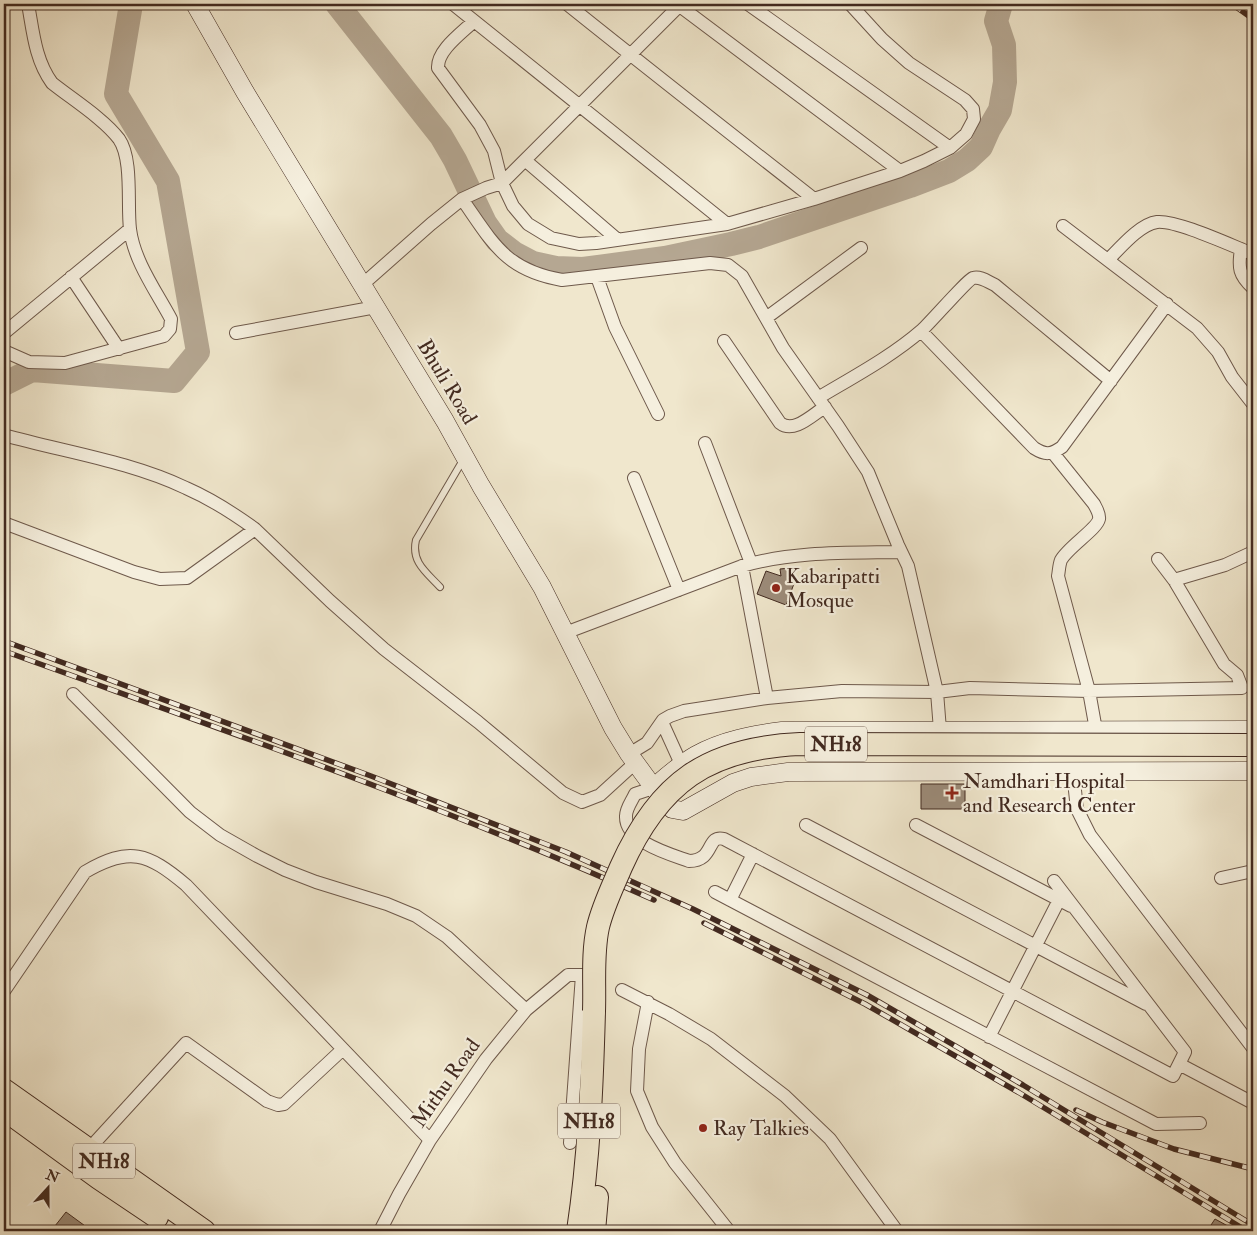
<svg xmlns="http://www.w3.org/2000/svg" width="1257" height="1235" viewBox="0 0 1257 1235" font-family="'IM FELL Double Pica',serif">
	<rect width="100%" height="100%" fill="#f0e7cd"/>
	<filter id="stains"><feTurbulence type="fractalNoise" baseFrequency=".004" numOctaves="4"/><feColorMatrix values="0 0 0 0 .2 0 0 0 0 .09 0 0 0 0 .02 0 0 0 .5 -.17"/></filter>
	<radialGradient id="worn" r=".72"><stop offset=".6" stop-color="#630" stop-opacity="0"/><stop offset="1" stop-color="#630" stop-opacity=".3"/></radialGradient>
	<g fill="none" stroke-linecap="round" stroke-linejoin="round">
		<path stroke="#b5a792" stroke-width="24" d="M337,4L441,136L455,160L485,223L497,240L514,253L533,263L556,268L583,269L665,258L731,244L759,237L910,186L949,171L967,160L981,147L989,129L1000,110L1005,82L1004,45L996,21L1001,4
			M4,384L32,370L174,381L198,352L168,181L116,94L131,4"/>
	</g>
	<path fill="#9c8c7a" stroke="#422a20" d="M789,568L790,579L795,581L786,605L757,594L766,571L781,576L780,569Z
		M921,784H965V809H921Z
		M66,1212L92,1231H51Z
		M1215,1219L1237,1231H1222L1211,1225Z"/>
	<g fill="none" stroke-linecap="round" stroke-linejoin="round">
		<defs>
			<path id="lane" d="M440,587C426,572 411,562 416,540L463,460"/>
			<path id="street" d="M453,4L727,224
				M567,4C648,69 731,134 814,199
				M677,4L900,171
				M748,4L950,148
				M474,21C462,33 437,50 438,68L480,125L494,151L502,183L513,206L528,224L551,238L579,244L596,243L727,224L814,199L900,171L924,161L950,148L966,134L974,119L973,109L965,100L909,63L882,39L850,4
				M526,161L618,240
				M462,199C493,243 505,270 562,280L710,263L728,265L742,276L783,348L838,426L868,472L898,545L908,566L937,692L940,730
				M1063,226L1197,328L1218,352L1232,377L1253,404
				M1241,249C1238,268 1239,275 1253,288
				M1108,260C1120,248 1140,224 1157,222C1177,220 1232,246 1253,254
				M71,277L119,349
				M597,277L615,327L658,414
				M362,285L431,224L462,199L486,188L502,183L681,4
				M766,318L861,248
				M921,331L1034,448C1045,455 1051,455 1062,447L1167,304
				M4,333L130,229
				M236,333L376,307
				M724,341L780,423C794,434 812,415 825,407
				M4,351L29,362L65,363L164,336L170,329L171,319C156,291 134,261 130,229C127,205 133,159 119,139C104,119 72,99 52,83C35,60 33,31 28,4
				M818,398C853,377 891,357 922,330C931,322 967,280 973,278C981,276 988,282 995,285L1111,381
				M4,435C64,452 129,461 186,488C211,499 233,513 255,529
				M705,443L751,563
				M1053,453L1094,504C1096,508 1100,514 1099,519C1097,529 1068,547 1061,560C1059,565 1059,571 1058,576L1089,691L1096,730
				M634,478L679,590
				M4,523L134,572L160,579L187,578L255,529L330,601L384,649L478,722L563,793L582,802L600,795L635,763
				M742,566L767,698
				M1174,580L1225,565L1253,552
				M565,633L742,566C795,551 847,553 901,552
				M73,694L190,812L220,835L257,856L285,870L316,882L387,904L416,916L447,937L526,1010
				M662,722L681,764
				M629,754L647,743L663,720L670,716L684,711L767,698L842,691L937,692L970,688L1089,691L1242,688L1237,675L1224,664L1174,580L1158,559
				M1073,772L1077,809L1090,835L1253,1048
				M653,788L635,794C632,801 626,808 626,816C625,842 670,854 689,861C715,861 706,834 724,839L1173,1076L1185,1052L1054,881
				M806,825L1146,1004
				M916,825L1071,906
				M1221,878L1253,871
				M715,892L1156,1124L1200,1123
				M730,900L753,854
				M622,990L669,1014L711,1039L785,1096L830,1139L897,1231
				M4,991L85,872C129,846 148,853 186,885L430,1140
				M648,1002L639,1049L637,1091L652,1127L675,1163L729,1231
				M989,1037L1059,900
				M1179,1064L1253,1103
				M88,1150L186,1043L267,1101L278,1105L284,1104L343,1049
				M380,1231L399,1194L430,1140L486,1059L526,1010L568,975H582L570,1143"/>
			<path id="secondary" d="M195,4L245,92L445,421L481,486L542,587L613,728L629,754L659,795L672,809L683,811L733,783L751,777L788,772L1253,771
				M653,788C667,776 680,764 696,755C723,740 752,735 782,731L1253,730"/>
			<path id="highway" d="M4,1090L204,1231
				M11,1114L99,1178L157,1217
				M578,1231C589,1158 592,1085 594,1011
				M594,1231L597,1197"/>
		</defs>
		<use href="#lane" stroke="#6e594b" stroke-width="8"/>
		<use href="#street" stroke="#6e594b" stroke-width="14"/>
		<use href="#secondary" stroke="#422a20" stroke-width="19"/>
		<use href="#highway" stroke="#422a20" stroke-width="24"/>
		<use href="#lane" stroke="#f5efde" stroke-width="6"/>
		<use href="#street" stroke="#f5efde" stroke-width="12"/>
		<use href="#secondary" stroke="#f5efde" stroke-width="18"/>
		<use href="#highway" stroke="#f0e7cd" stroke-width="22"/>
		<defs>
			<path id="rail" d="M1232,4L1253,19
				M1246,4L1253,9
				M4,641L371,776L566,852L693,909L867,995L1023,1085L1253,1225
				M4,651C222,730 442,805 654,900
				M704,923L865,1004L1018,1092L1247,1231
				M1076,1110L1102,1122L1174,1149L1253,1169"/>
		</defs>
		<use href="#rail" stroke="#422a20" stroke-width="5.5"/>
		<use href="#rail" stroke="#f5efde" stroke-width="4" stroke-dasharray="11" stroke-linecap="butt"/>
		<defs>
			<path id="highway-bridge" d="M594,1011C595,983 592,954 598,927C603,906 613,886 621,867C659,782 708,748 800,744L1253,745"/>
		</defs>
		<use href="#highway-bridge" stroke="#422a20" stroke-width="24" stroke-linecap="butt"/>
		<use href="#highway-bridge" stroke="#f0e7cd" stroke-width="22"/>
	</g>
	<g fill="#8f2418" stroke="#f5efde" stroke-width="2">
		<circle cx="776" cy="588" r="5"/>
		<path d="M949.5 785.5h5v5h5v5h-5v5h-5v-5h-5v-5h5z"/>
		<circle cx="703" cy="1128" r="5"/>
	</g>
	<g text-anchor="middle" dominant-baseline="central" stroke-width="4.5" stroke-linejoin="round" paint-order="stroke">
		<g fill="#f5efde" stroke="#786559" stroke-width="1">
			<rect x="805" y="726.5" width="62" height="35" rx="4"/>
			<rect x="558" y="1103.5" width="62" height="35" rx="4"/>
			<rect x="73" y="1143.5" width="62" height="35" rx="4"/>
		</g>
		<g font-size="20" font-weight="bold" fill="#422a20">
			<text x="836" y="744">NH18</text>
			<text x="589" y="1121">NH18</text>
			<text x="104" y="1161">NH18</text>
		</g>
		<g font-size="21" fill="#422a20" stroke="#f5efde">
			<text transform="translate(447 382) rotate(59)">Bhuli Road</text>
			<text transform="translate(446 1083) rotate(-55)">Mithu Road</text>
		</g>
		<g font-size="21" fill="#422a20" stroke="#f5efde" text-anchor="start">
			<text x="786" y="576">Kabaripatti<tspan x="786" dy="24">Mosque</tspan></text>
			<text x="963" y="781">Namdhari Hospital<tspan x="963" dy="24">and Research Center</tspan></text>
			<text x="713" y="1128">Ray Talkies</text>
		</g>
	</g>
	<rect width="1257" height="1235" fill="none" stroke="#f0e7cd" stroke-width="20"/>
	<rect x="5" y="5" width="1247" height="1225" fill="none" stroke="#422a20" stroke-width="2.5"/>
	<rect x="10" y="10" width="1237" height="1215" fill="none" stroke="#422a20"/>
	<g transform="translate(48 1188) rotate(21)" stroke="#f5efde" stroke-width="4" paint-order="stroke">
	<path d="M0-4L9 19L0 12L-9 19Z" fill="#422a20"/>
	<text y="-8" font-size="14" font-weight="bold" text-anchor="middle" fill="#422a20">N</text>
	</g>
	<rect width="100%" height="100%" filter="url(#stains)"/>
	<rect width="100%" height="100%" fill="url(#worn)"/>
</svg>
